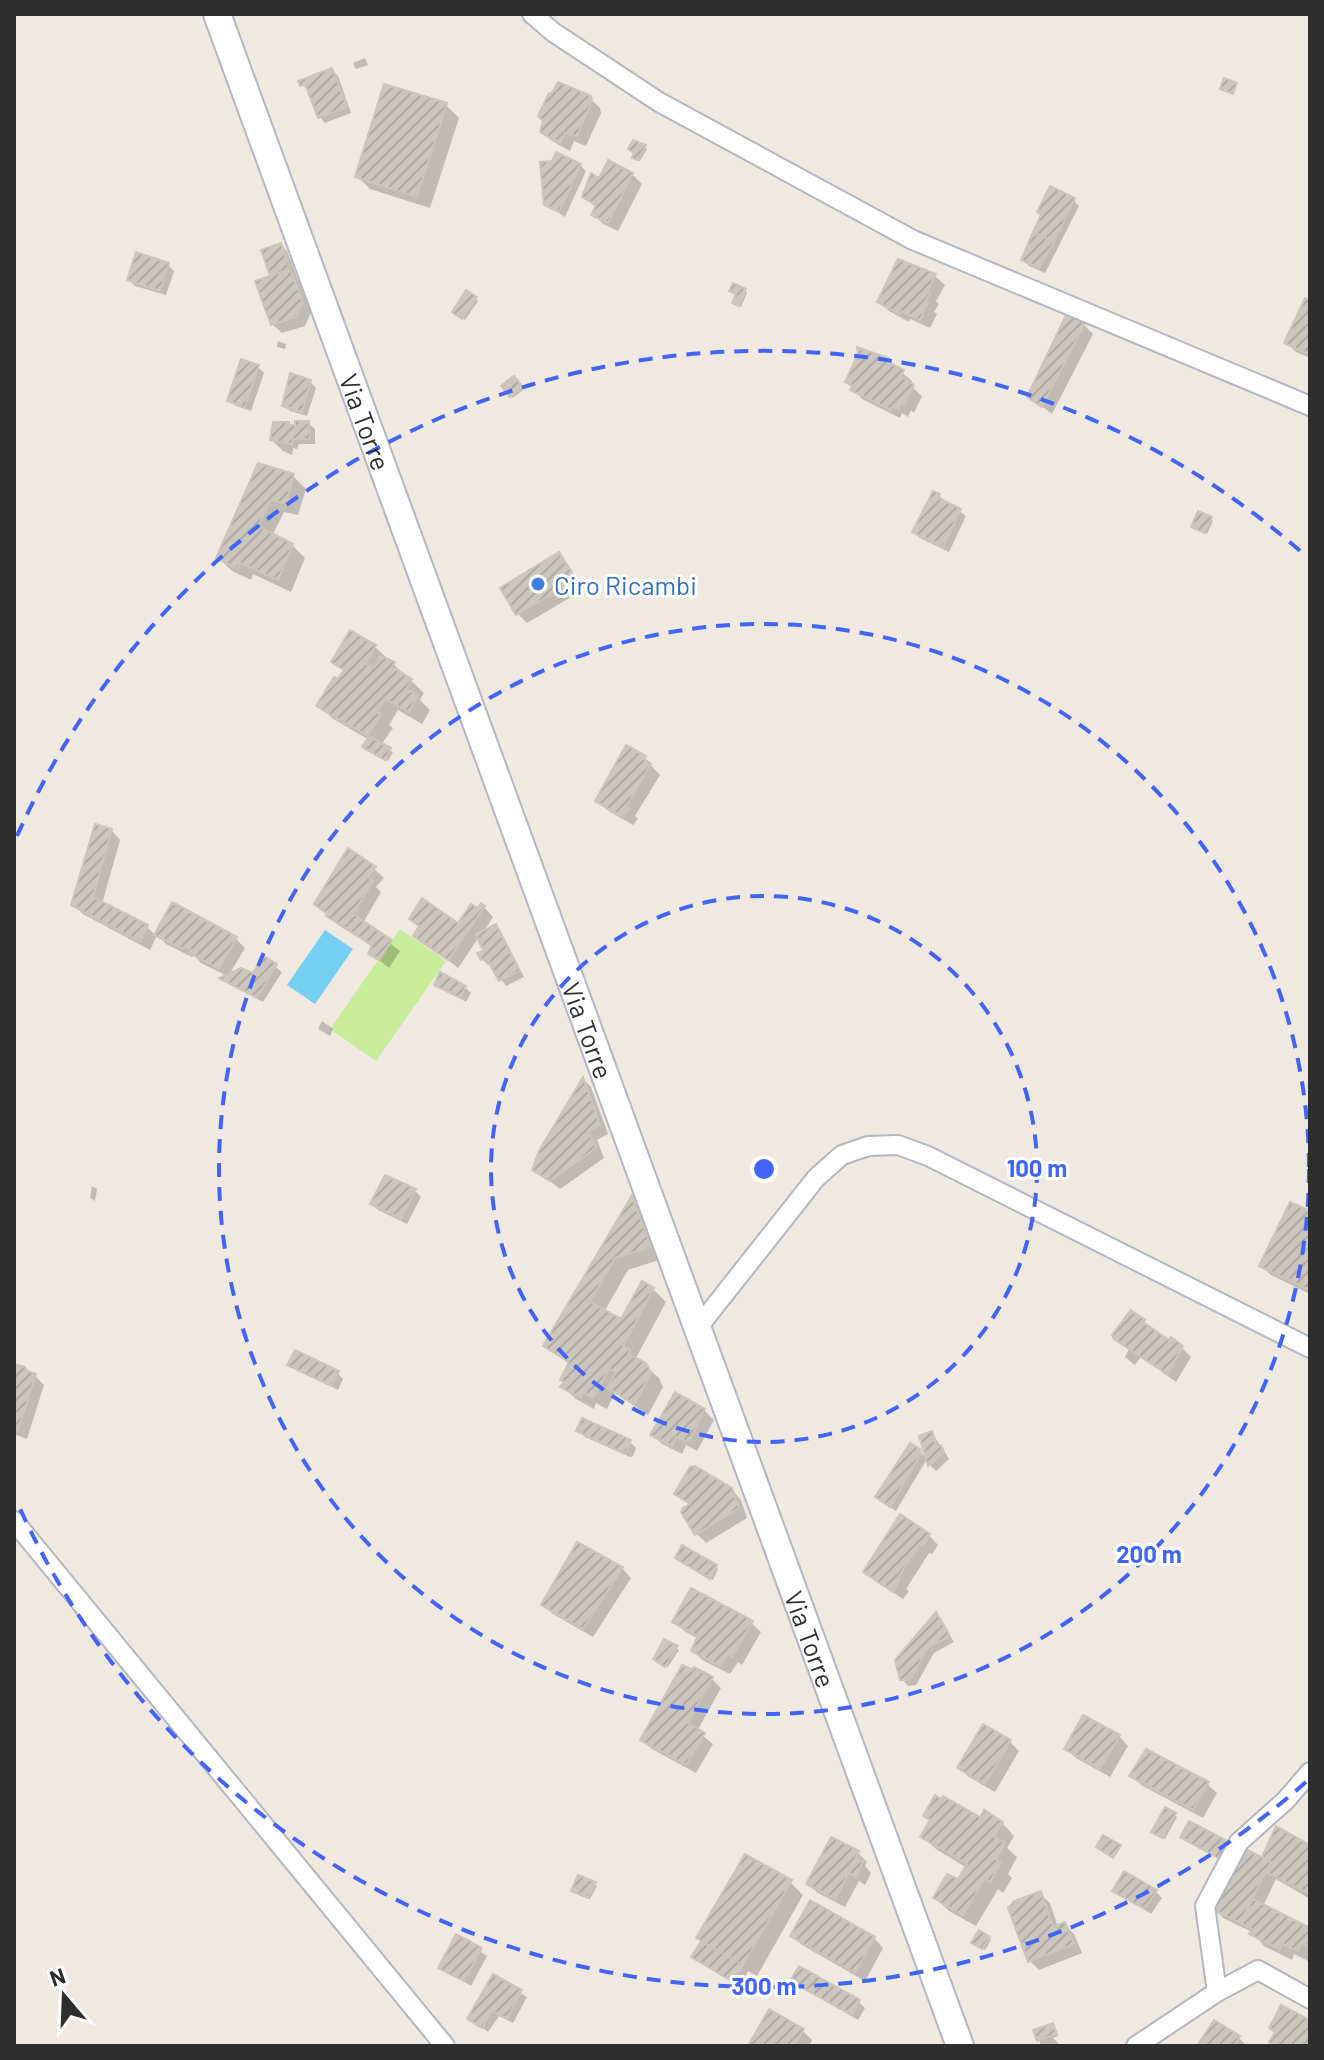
<svg xmlns="http://www.w3.org/2000/svg" width="1324" height="2060" viewBox="0 0 1324 2060" font-family="Barlow,sans-serif">
	<defs>
		<pattern id="building-hatch" width="6" height="6" patternUnits="userSpaceOnUse" patternTransform="scale(2)"><rect width="6" height="6" fill="#cbc7bf"/><path d="M-1 1l2-2M0 6l6-6M5 7l2-2" fill="none" stroke="#afaba4"/></pattern>
	</defs>
	<rect width="100%" height="100%" fill="#efe9e1"/>
	<path fill="#c9ec9a" d="M400,929L446,961L376,1061L330,1029Z"/>
	<path fill="#75cff0" d="M325,930L353,949L315,1004L287,985Z"/>
	<path fill="#0003" d="M365,58L368,65L356,69L353,63Z
		M332,70L338,76L351,113L325,123L320,117L310,90L302,85Z
		M590,98L600,108L601,113L586,146L574,141L570,151L552,141L542,132Z
		M446,105L459,118L430,208L370,189L357,176Z
		M634,142L647,149L640,161L635,158Z
		M580,165L586,171L565,217L546,204Z
		M632,174L642,184L618,231L603,224L594,214L597,208L584,197L600,180Z
		M1073,200L1079,206L1045,273L1029,266L1024,260L1043,216Z
		M281,245L287,251L311,313L305,326L282,333L272,324L273,278Z
		M899,261L935,276L945,285L936,301L939,304L934,312L937,314L930,328L910,319L909,322L889,311L880,302Z
		M168,265L174,271L166,295L135,286L129,280Z
		M745,291L747,293L741,307L737,305Z
		M475,299L478,301L465,320L454,312Z
		M1310,302V358L1296,352L1286,342Z
		M1067,318L1084,325L1093,334L1052,414L1029,397Z
		M278,341L286,344L285,349L277,347Z
		M887,360L912,381L910,385L922,396L914,413L911,410L908,417L902,413L900,418L862,399L847,382Z
		M258,367L264,373L251,411L236,406L230,400Z
		M513,379L523,390L513,398L504,387Z
		M310,382L316,388L307,416L290,411L284,405Z
		M308,423L315,429V444H299L297,449L293,448L292,455L283,451L272,440L288,424L291,427Z
		M293,476L306,489L298,515L284,512L272,536L292,545L305,558L291,592L253,574L251,580L232,571L219,558Z
		M939,496L966,516L949,552L920,538L914,532Z
		M1211,519L1213,521L1207,534L1196,529Z
		M559,555L568,564L583,590L527,623L518,614L503,588Z
		M375,647L424,693L420,700L430,710L422,724L398,710L389,725L393,728L381,745L393,752L388,761L367,749L369,740L332,718L319,705L345,672L334,661Z
		M644,758L660,775L635,816L638,819L633,825L607,810L597,801Z
		M97,827L111,830L120,840L102,904L147,927L156,936L173,905L236,939L245,948L229,975L241,970L254,976L265,959L282,972L263,1002L227,983L222,978L227,976L201,963L194,955L192,957L166,944L157,935L150,950L83,914L73,904Z
		M374,869L384,878L376,887L381,892L363,923L400,951L389,968L370,953L373,947L338,925L329,916Z
		M484,907L493,917L482,934L495,926L501,932L524,977L506,986L491,964L488,965L482,959L485,952L479,937L458,968L416,935L420,928L411,919L459,926Z
		M437,984L465,987L471,993L466,1002Z
		M322,1021L333,1029L330,1036L318,1029Z
		M583,1079L591,1087L608,1134L597,1140L604,1158L560,1189L534,1169Z
		M92,1186L97,1189L95,1201L90,1198Z
		M415,1191L421,1197L407,1224L378,1210L372,1204Z
		M632,1198L644,1210L662,1259L628,1270L604,1312L621,1322L653,1289L666,1302L636,1358L659,1378L663,1387L648,1415L615,1393L607,1409L596,1403L594,1409L576,1399L563,1387L570,1365L546,1345Z
		M1291,1204L1310,1213V1294L1271,1275L1261,1266Z
		M1143,1321L1152,1331L1182,1348L1191,1357L1176,1382L1141,1357L1135,1365L1125,1357Z
		M290,1364L337,1373L343,1379L338,1390L296,1370Z
		M14,1366L35,1376L44,1385L27,1439L14,1434Z
		M704,1410L714,1420L697,1451L686,1445L682,1454L662,1444L653,1435Z
		M579,1431L630,1442L636,1448L633,1456L630,1457L585,1437Z
		M932,1433L949,1459L936,1471L930,1465L922,1437Z
		M919,1450L927,1459L896,1511L884,1503Z
		M731,1489L741,1500L747,1518L706,1543L697,1534L691,1506L677,1493Z
		M929,1535L938,1545L932,1554L929,1553L906,1589L909,1591L903,1599L875,1581L865,1572Z
		M679,1560L716,1567L718,1569L713,1580Z
		M622,1568L631,1578L593,1637L553,1614L543,1605Z
		M937,1615L954,1642L934,1653L916,1685L908,1686L902,1679Z
		M675,1621L751,1623L761,1632L742,1665L738,1662L730,1674L702,1660L693,1650L699,1639L684,1631Z
		M676,1648L679,1650L668,1667L657,1661Z
		M712,1679L721,1688L697,1731L713,1744L696,1773L652,1749L642,1740Z
		M1119,1736L1128,1746L1110,1777L1076,1758L1066,1749Z
		M1010,1742L1019,1751L995,1792L969,1777L959,1768Z
		M1132,1776L1207,1784L1217,1793L1203,1818L1141,1785Z
		M1166,1810L1177,1817L1165,1839L1156,1834Z
		M925,1815L1002,1823L1014,1836L1007,1848L1017,1857L1008,1874L1012,1878L1003,1893L998,1889L976,1926L949,1911L936,1898L958,1882L967,1868L936,1849L923,1836L931,1822Z
		M1310,1847V1899L1276,1879L1263,1906L1309,1930L1310,1927V1962L1294,1954L1292,1960L1264,1946L1252,1932L1223,1918L1214,1908L1270,1863L1265,1857Z
		M858,1853L867,1862L865,1866L871,1873L865,1885L859,1881L845,1907L818,1893L808,1884Z
		M790,1882L803,1895L757,1976L748,1971L740,1986L693,1957L703,1942Z
		M594,1884L597,1886L590,1899L576,1893Z
		M1114,1891L1156,1892L1162,1898L1151,1914Z
		M1040,1894L1050,1903L1058,1927L1065,1925L1074,1934L1082,1953L1039,1970L1029,1960Z
		M792,1936L874,1938L883,1948L865,1981L802,1945Z
		M456,1937L487,1956L471,1986L441,1968Z
		M989,1938L991,1940L985,1950L976,1945Z
		M493,1977L527,1997L513,2023L499,2016L488,2032L470,2019Z
		M793,1981L859,2002L865,2008L858,2020L799,1986Z
		M1214,2022L1239,2038L1245,2044L1244,2046H1199Z
		M1053,2025L1058,2036L1053,2038L1061,2046H1041L1036,2031Z
		M803,2031L812,2040L809,2046H750Z"/>
	<path fill="url(#building-hatch)" stroke="#cbc5ba" stroke-width="2" d="M332,68L347,107L318,118L305,84L300,86L298,81Z
		M1224,78L1237,83L1233,94L1220,89Z
		M558,82L591,96L592,102L577,136L565,133L560,143L540,132L543,121L538,116L549,93L551,94Z
		M384,84L447,103L417,197L355,177Z
		M633,140L646,145L638,160L632,158L634,153L628,149Z
		M556,152L581,164L559,212L544,205L540,162L552,161Z
		M608,160L633,173L608,223L591,215L596,205L582,197L591,173L599,178Z
		M1050,186L1075,198L1054,242L1033,232L1041,215L1037,212Z
		M1033,232L1054,242L1039,268L1021,260Z
		M281,243L290,269L270,276L261,250Z
		M136,252L169,263L160,291L127,280Z
		M898,259L936,274L927,291L931,293L925,302L928,303L920,320L901,311L900,314L877,302Z
		M290,269L303,302L296,317L271,325L255,281Z
		M733,283L746,289L739,306L732,303L736,294L729,291Z
		M466,290L477,297L462,319L452,312Z
		M1305,298L1310,300V355L1284,343Z
		M1066,315L1085,323L1042,407L1027,397Z
		M857,347L888,358L886,361L904,370L901,376L914,385L904,405L901,403L898,409L893,406L891,410L850,390L853,386L845,382L858,354Z
		M241,359L259,365L245,407L227,401Z
		M290,373L311,380L302,412L282,406Z
		M514,376L523,387L510,397L501,386Z
		M295,421H309L310,439H293L292,444L270,440L273,422H289V425H295Z
		M258,463L294,474L286,504L271,500L258,526L293,544L278,580L240,563L238,569L216,558Z
		M933,491L940,494L938,498L961,509L943,547L912,532Z
		M1198,511L1212,517L1204,533L1191,527Z
		M559,552L576,580L516,615L500,588Z
		M350,630L376,645L366,663L374,667L381,656L395,662L392,667L412,679L406,689L418,695L409,712L385,699L377,712L381,714L367,736L316,706L334,677L338,679L344,670L331,662Z
		M369,736L391,748L385,760L362,747Z
		M626,745L646,756L644,759L651,764L626,807L630,809L623,817L595,801Z
		M95,824L112,829L93,897L148,925L140,942L71,905Z
		M348,848L376,867L368,877L373,881L353,914L392,940L379,960L368,954L372,945L326,916L327,914L314,904Z
		M422,898L458,923L471,904L478,908L481,903L485,906L448,960L413,936L419,926L409,919Z
		M172,902L237,937L219,969L189,953L191,950L184,947L183,949L154,935Z
		M496,924L520,971L499,981L486,958L481,960L477,953L483,951L476,934Z
		M264,956L277,964L257,998L219,978L241,968L253,973Z
		M440,972L466,986L460,998L434,985Z
		M583,1077L600,1125L589,1131L596,1148L550,1181L532,1170L539,1151Z
		M385,1175L416,1189L401,1219L370,1204Z
		M632,1195L651,1247L615,1258L590,1302L621,1319L642,1281L654,1288L623,1346L630,1350L628,1354L646,1363L651,1373L635,1404L607,1388L616,1372L609,1369L593,1398L583,1392L581,1398L560,1387L564,1382L560,1380L569,1362L543,1346Z
		M1290,1202L1310,1211L1309,1290L1259,1266Z
		M1131,1310L1145,1320L1143,1322L1169,1340L1171,1337L1183,1346L1167,1374L1114,1339L1112,1335Z
		M295,1350L339,1371L332,1386L287,1365Z
		M14,1364L25,1367L27,1371L36,1374L18,1431L14,1430Z
		M675,1392L705,1409L689,1442L676,1437L672,1446L650,1435Z
		M582,1418L631,1440L627,1451L623,1453L576,1431Z
		M932,1431L937,1447L941,1445L944,1452L928,1466L919,1436Z
		M910,1443L920,1449L921,1453L890,1507L875,1497Z
		M695,1466L732,1488L739,1508L695,1535L681,1512L683,1508L690,1504L674,1494L690,1467Z
		M900,1514L930,1534L922,1546L919,1545L898,1578L900,1580L893,1592L863,1572Z
		M577,1542L623,1567L583,1629L541,1605Z
		M682,1545L717,1565L710,1579L675,1558Z
		M691,1588L753,1621L732,1657L728,1654L720,1666L691,1651L698,1636L672,1622Z
		M936,1612L949,1634L947,1638L928,1647L910,1680H900L895,1660Z
		M664,1639L678,1646L665,1667L653,1659Z
		M682,1665L693,1670L694,1667L713,1677L688,1723L705,1733L686,1765L640,1740Z
		M1083,1715L1120,1735L1100,1769L1064,1749Z
		M983,1724L1011,1740L985,1784L957,1768Z
		M1146,1749L1209,1782L1193,1810L1129,1776Z
		M935,1795L941,1799L943,1796L980,1817L984,1810L1003,1822L994,1836L1005,1843L996,1860L1001,1863L990,1882L985,1878L963,1915L933,1898L947,1874L958,1879L967,1864L920,1837L930,1820L923,1816Z
		M1165,1807L1176,1813L1162,1838L1151,1832Z
		M1189,1821L1229,1842L1220,1859L1180,1837Z
		M1276,1826L1310,1845V1888L1308,1893L1266,1872L1271,1862L1262,1857Z
		M1103,1835L1121,1845L1113,1858L1096,1847Z
		M831,1837L859,1851L856,1858L863,1862L856,1877L849,1873L835,1899L806,1884Z
		M1242,1847L1271,1862L1240,1923L1211,1909Z
		M745,1854L792,1880L743,1965L696,1938Z
		M1124,1871L1157,1890L1145,1909L1112,1891Z
		M578,1875L596,1882L588,1898L571,1891Z
		M1041,1891L1053,1927L1065,1922L1074,1944L1028,1962L1008,1908L1014,1901Z
		M1253,1899L1308,1927L1310,1922V1947L1302,1943L1298,1951L1281,1943L1280,1949L1249,1934L1252,1929L1240,1923Z
		M810,1900L875,1937L855,1973L790,1936Z
		M979,1930L990,1937L982,1949L971,1943Z
		M456,1934L482,1948L464,1981L438,1968Z
		M701,1941L743,1965L733,1982L691,1957Z
		M799,1966L860,2000L852,2015L790,1981Z
		M493,1974L522,1990L507,2019L492,2011L482,2028L467,2019Z
		M1281,2005L1310,2020V2046H1272L1269,2042L1275,2032L1269,2028Z
		M769,2009L804,2029L794,2046H748Z
		M1214,2020L1240,2036L1234,2046H1197Z
		M1053,2023L1057,2034L1037,2041L1033,2030Z"/>
	<g fill="none" stroke-linecap="round" stroke-linejoin="round">
		<defs>
			<path id="minor" d="M532,14L553,32L659,102L913,240L1310,406
				M696,1330L816,1178L842,1155L868,1146L898,1145L928,1156L1310,1348
				M14,1521L445,2046
				M1217,1992L1205,1906L1239,1842L1286,1800L1310,1772
				M1136,2046L1217,1992L1258,1970L1310,1999"/>
			<g id="secondary">
				<path id="s1" d="M217,14L960,2046"/>
			</g>
		</defs>
		<use href="#minor" stroke="#b4b7c1" stroke-width="22"/>
		<use href="#secondary" stroke="#b4b7c1" stroke-width="30"/>
		<use href="#minor" stroke="#fff" stroke-width="18"/>
		<use href="#secondary" stroke="#fff" stroke-width="26"/>
	</g>
	<g fill="none" stroke="#4264fb" stroke-width="4" stroke-dasharray="14 10">
		<circle cx="764" cy="1169" r="273"/>
		<circle cx="764" cy="1169" r="545"/>
		<path d="M1306 1782A818 818 0 0 1 17 1502M17 836A818 818 0 0 1 1306 556"/>
	</g>
	<circle fill="#3f7fe0" stroke="#fff" stroke-width="3" cx="538" cy="584" r="8"/>
	<g text-anchor="middle" dominant-baseline="central" stroke-width="6" stroke-linejoin="round" paint-order="stroke">
		<g font-size="26" fill="#2e2e2e" stroke="#fff">
			<text stroke="none"><textPath href="#s1" startOffset="434">Via Torre</textPath></text>
			<text stroke="none"><textPath href="#s1" startOffset="1082">Via Torre</textPath></text>
			<text stroke="none"><textPath href="#s1" startOffset="1730">Via Torre</textPath></text>
		</g>
		<g font-size="26" fill="#366cbe" stroke="#fff" text-anchor="start">
			<text x="554" y="584">Ciro Ricambi</text>
		</g>
	</g>
	<circle cx="764" cy="1169" r="12" fill="#4264fb" stroke="#fff" stroke-width="4"/>
	<g font-size="24" text-anchor="middle" font-weight="bold" fill="#4264fb" stroke="#fff" stroke-width="6" stroke-linejoin="round" paint-order="stroke">
		<text x="1037" y="1177">100 m</text>
		<text x="1149" y="1563">200 m</text>
		<text x="764" y="1995">300 m</text>
	</g>
	<rect width="1324" height="2060" fill="none" stroke="#2e2e2e" stroke-width="32"/>
	<g transform="translate(64 1996) rotate(341)" stroke="#ffffff" stroke-width="6" paint-order="stroke">
	<path d="M0-6L14 30L0 20L-14 30Z" fill="#2e2e2e"/>
	<text y="-12" font-size="22" font-weight="bold" text-anchor="middle" fill="#2e2e2e">N</text>
	</g>
</svg>
